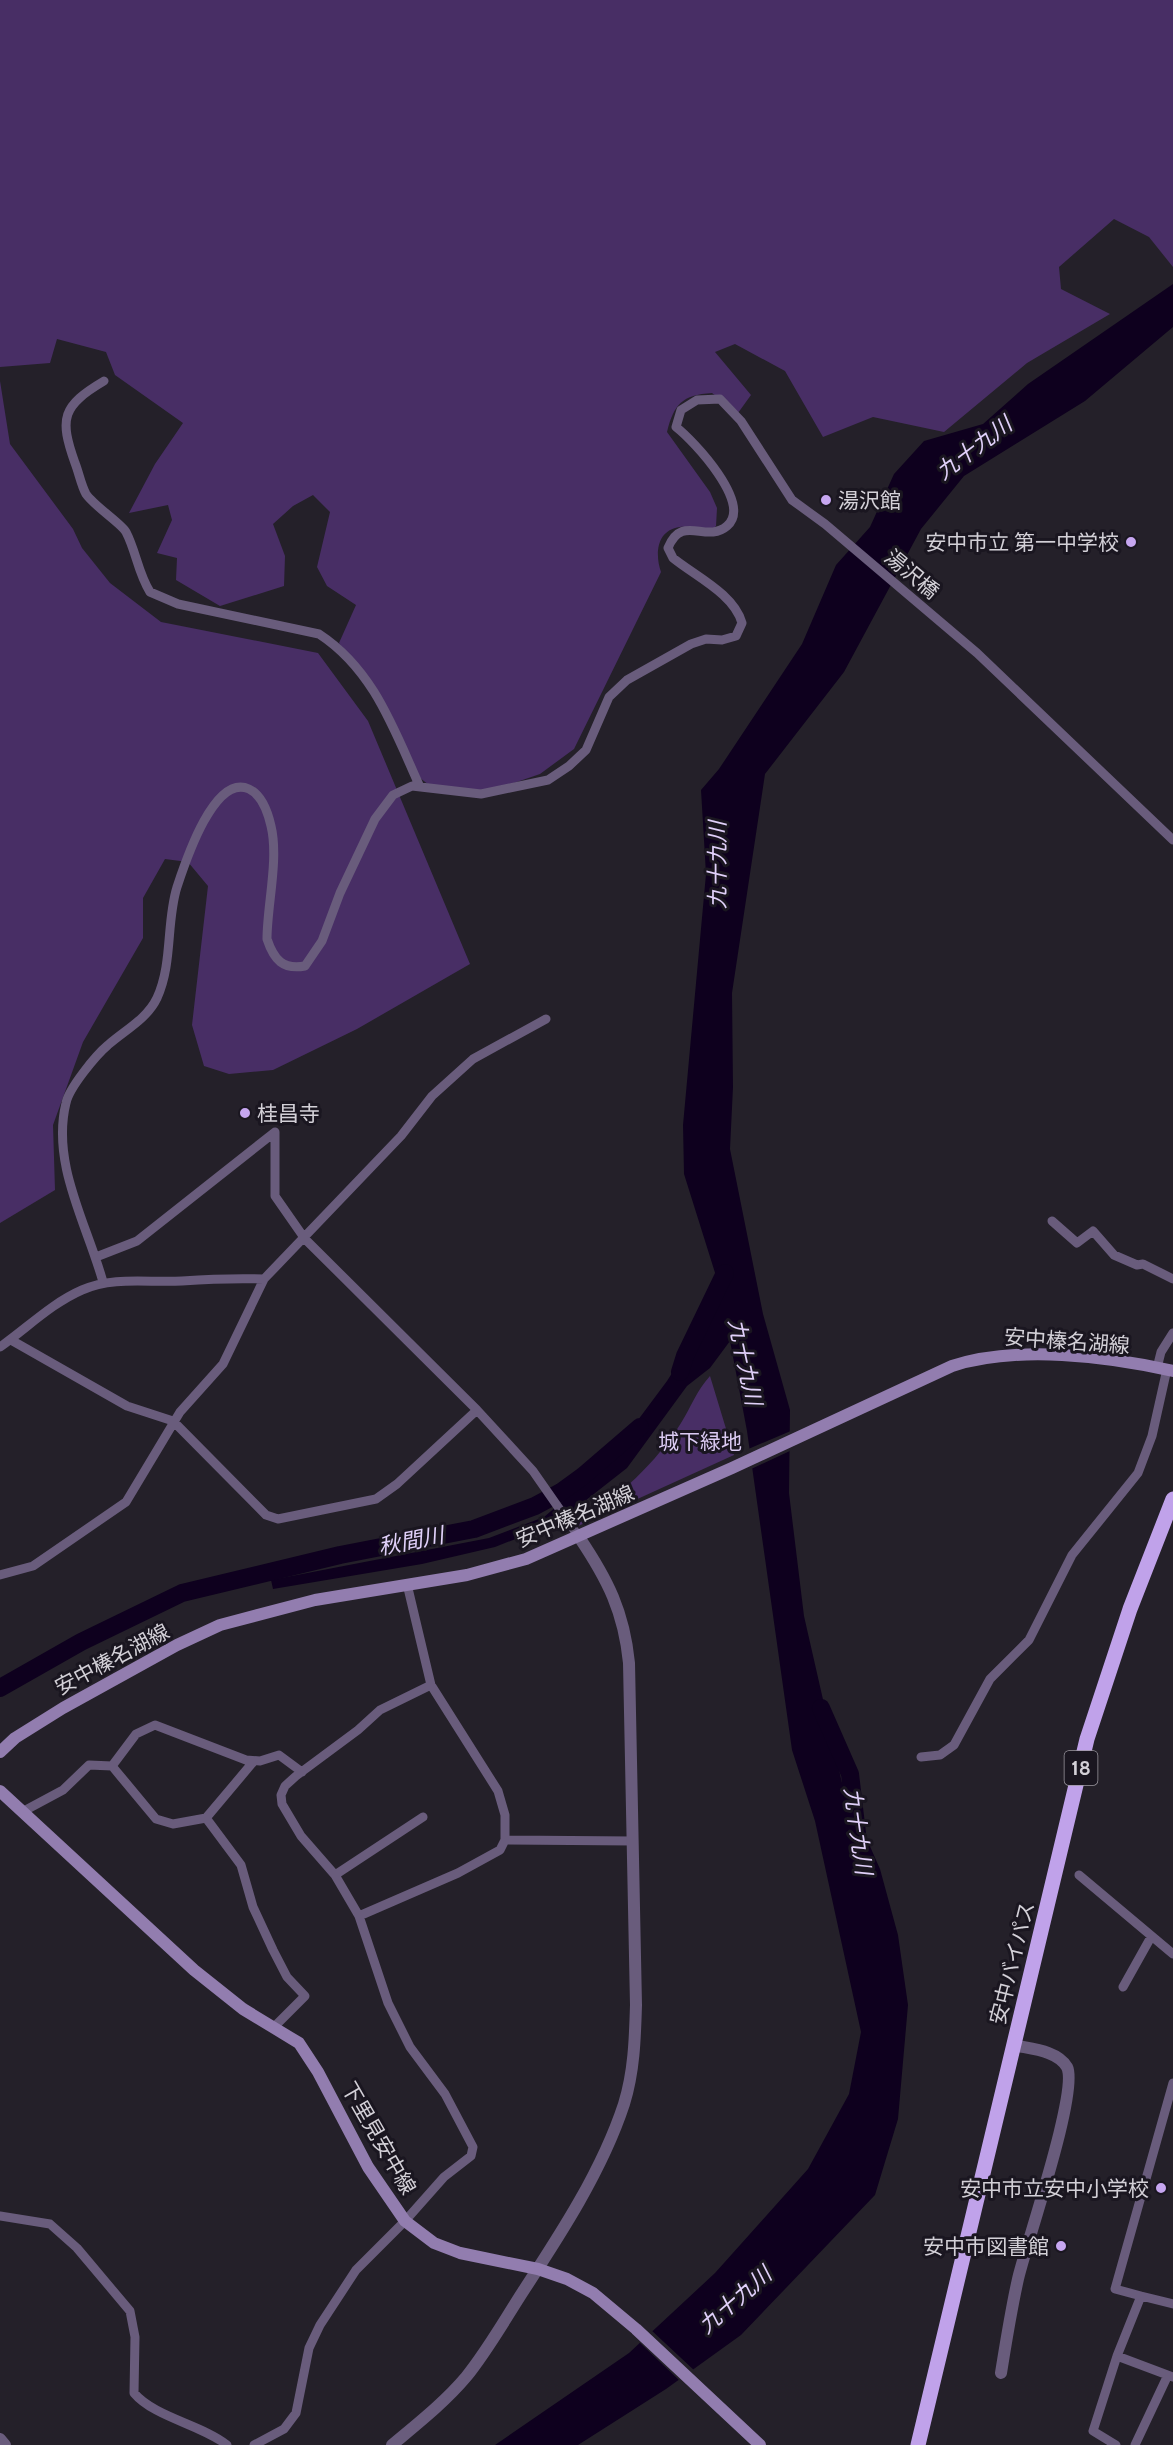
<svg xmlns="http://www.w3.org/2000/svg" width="1173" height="2445" viewBox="0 0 1173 2445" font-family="Cabin,'Noto Sans JP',sans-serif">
	<rect width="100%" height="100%" fill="#242029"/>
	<path fill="#482e65" d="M0,0H1173V267L1149,237L1114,219L1059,267L1061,289L1110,314L1027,363L944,432L873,417L823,437L785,371L735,344L715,352L751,395L738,413L712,393C682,395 674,404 667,432L710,492L717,508L716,526L708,533C700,531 688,526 680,527C656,530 655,555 661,572L574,749L540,774L502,787L460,793L429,785L415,774L376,699L339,643L356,605L327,586L317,567L330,512L313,495L293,506L273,524L285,556L284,586L220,606L176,580L177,558L157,553L172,520L168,505L129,513L155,464L183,423L115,375L106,352L57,339L50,363L0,367Z
		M0,381L10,444L73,529L82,548L110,583L161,622L318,653L368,721L470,964L357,1029L273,1070L229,1074L204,1066L192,1025L208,886L188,862L165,859L143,898V938L83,1042L53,1125L55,1190L0,1223Z
		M710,1376L734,1455L576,1527L573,1522H579C619,1497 656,1463 681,1423C691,1407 697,1390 710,1376Z"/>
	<path fill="#0e001e" d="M1173,284V327L1085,401L964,476L921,529L844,672L765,774L732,993L733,1087L730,1149L763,1314L790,1410L789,1493L804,1616L842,1783L880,1869L898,1935L908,2005L898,2119L875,2195L741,2335L666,2389L578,2445H495L629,2353L715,2273L808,2169L849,2094L861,2032L815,1821L792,1750L747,1431L730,1341L710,1368L687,1386L627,1468L576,1508L546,1527L495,1547L422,1564L273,1589L271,1580L489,1538L544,1517L603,1467L667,1381L722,1295L684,1174L683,1125L706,874L701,790L719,769L802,644L836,565L870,527L894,474L924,441L983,424L1028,384Z"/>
	<path fill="#242029" d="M793,1430L792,1450L749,1470L746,1450Z
		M650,2329L696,2372L681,2382L638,2341Z"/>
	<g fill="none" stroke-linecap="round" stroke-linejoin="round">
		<path stroke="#0e001e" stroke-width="18" d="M680,1372L685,1356L725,1273
			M0,1688L81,1642L182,1593L340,1555L474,1529L535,1506L561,1492L583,1476L640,1427
			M821,1708L850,1774L857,1833"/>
		<path stroke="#695c7c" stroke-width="9" d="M104,381C62,406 59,418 75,463C79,473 81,485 86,494C94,506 122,524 126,532C136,551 138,573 150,592L178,604L319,634C374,670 394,730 420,787
			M275,1132V1196L305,1239L477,1410L533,1471L579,1537
			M1052,1221L1077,1243L1093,1231L1114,1255L1137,1265L1143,1264L1173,1279
			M96,1257L137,1241L275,1132
			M103,1282C87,1224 51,1164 66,1103C69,1088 96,1055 108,1045C125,1030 147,1019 157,998C173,963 166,922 177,887C185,863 214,773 249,789C262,795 268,813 271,826C279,859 267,906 267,939C274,960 283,970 305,966L322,941L340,893L375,819L393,795L412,786L481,794L548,780L569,766L586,750L609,697L627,680L691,644L706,639L722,640L736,636L742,623C734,594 695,576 673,558L668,548C682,513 706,544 727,526C753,504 694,441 676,427L681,410L697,400L720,399L741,421L792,500L825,524L977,653L1173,840
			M11,1340L127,1406L173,1421L266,1515L278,1519L376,1499L397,1484L477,1410
			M0,1347C27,1328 52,1303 82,1290C114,1276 148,1283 182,1281C210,1279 236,1278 264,1279
			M1157,1368L1161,1352L1173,1333
			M0,1575L33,1566L126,1502L180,1412L223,1364L264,1279L401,1136L432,1096L473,1059L546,1019
			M921,1757L940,1755L954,1745L990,1679L1029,1640L1072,1555L1138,1473L1152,1436L1167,1369
			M112,1766L136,1734L155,1725L246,1760L260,1761L279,1755L302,1772
			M22,1812L63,1790L89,1765L112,1766L156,1819L173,1824L206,1818L241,1865L253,1907L273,1950L287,1977L305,1996L274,2027
			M206,1818L254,1761
			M505,1840L633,1841
			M335,1875L423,1817
			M1079,1875L1173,1954
			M359,1916L458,1873L500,1850L505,1840V1815L498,1791L431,1685L407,1584
			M1123,1987L1151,1937
			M0,2216L50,2224L77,2248L130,2311L135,2337L134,2393C154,2417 202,2425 227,2445
			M1141,2296L1115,2289L1173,2083
			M1117,2356L1173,2377
			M254,2445L284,2429L296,2413L309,2348L320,2325L356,2270L405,2221L444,2177L471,2156L473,2147L445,2094L410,2047L388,2003L359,1916L335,1875L301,1836L282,1804L281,1795L285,1786L296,1776L358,1730L380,1710L431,1685
			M1116,2445L1093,2431L1117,2356L1141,2296L1173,2304
			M1135,2445L1167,2377"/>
		<path stroke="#695c7c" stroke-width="12" d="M1001,2373C1006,2342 1011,2310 1018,2279C1026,2244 1079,2091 1067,2067C1057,2050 1030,2049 1013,2045
			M0,2439L5,2445
			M392,2445C417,2424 445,2402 466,2377C487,2351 504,2321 522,2293C560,2235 602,2171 624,2104C634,2072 635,2039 636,2005L629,1663C624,1612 608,1580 579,1537"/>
		<path stroke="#927daf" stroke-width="12" d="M0,1752L15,1738L63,1708L177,1645L220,1625L315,1600L467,1575L526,1559L732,1468L952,1366C1017,1345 1107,1356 1173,1371
			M0,1791L194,1970L243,2009L299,2043L318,2072L368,2167L405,2221L434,2243L460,2253L538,2269L567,2279L593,2293L636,2329L760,2445"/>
		<path stroke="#c0a2ea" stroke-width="15" d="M918,2445L1087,1739L1130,1609L1173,1499"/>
	</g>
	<g fill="#c6a6f0" stroke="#1a1620" stroke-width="2">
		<circle cx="826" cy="500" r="6"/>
		<circle cx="1131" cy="542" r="6"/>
		<circle cx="245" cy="1113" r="6"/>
		<circle cx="1161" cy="2188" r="6"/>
		<circle cx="1061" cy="2246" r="6"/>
	</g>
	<g text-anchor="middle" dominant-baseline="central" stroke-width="6" stroke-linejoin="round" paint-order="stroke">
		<rect fill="#1a1620" stroke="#9c98a0" stroke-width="1.5" x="1064.5" y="1751" width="33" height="34" rx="4.5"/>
		<g font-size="20" font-weight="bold" fill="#d3d0d7">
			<text x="1081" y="1768">18</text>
		</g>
		<g font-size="21" fill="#d3d0d7" stroke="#1a1620" text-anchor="end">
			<text x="838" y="500" text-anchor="start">湯沢館</text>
			<text x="1119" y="542">安中市立 第一中学校</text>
			<text x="257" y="1113" text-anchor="start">桂昌寺</text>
			<text x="1149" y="2188">安中市立安中小学校</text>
			<text x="1049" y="2246">安中市図書館</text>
		</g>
		<g font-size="21" fill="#d3d0d7" stroke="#1a1620">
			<text transform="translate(912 574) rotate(40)">湯沢橋</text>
			<text transform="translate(1067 1341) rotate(4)">安中榛名湖線</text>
			<text transform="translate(575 1516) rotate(-23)">安中榛名湖線</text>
			<text transform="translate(112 1659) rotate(-28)">安中榛名湖線</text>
			<text transform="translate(1012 1963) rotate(-76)">安中バイパス</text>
			<text transform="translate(379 2138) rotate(60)">下里見安中線</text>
		</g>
		<g font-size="21" fill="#dbcbf3" stroke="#1a1620">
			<text x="700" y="1441">城下緑地</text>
		</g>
		<g font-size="22" font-style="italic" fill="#e1d1fa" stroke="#1a1620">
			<text transform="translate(974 448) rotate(-37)">九十九川</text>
			<text transform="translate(717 865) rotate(-90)">九十九川</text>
			<text transform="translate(745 1362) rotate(78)">九十九川</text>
			<text transform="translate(411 1541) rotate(-11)">秋間川</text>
			<text transform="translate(858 1831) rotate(82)">九十九川</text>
			<text transform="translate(735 2300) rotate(-41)">九十九川</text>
		</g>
	</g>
</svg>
